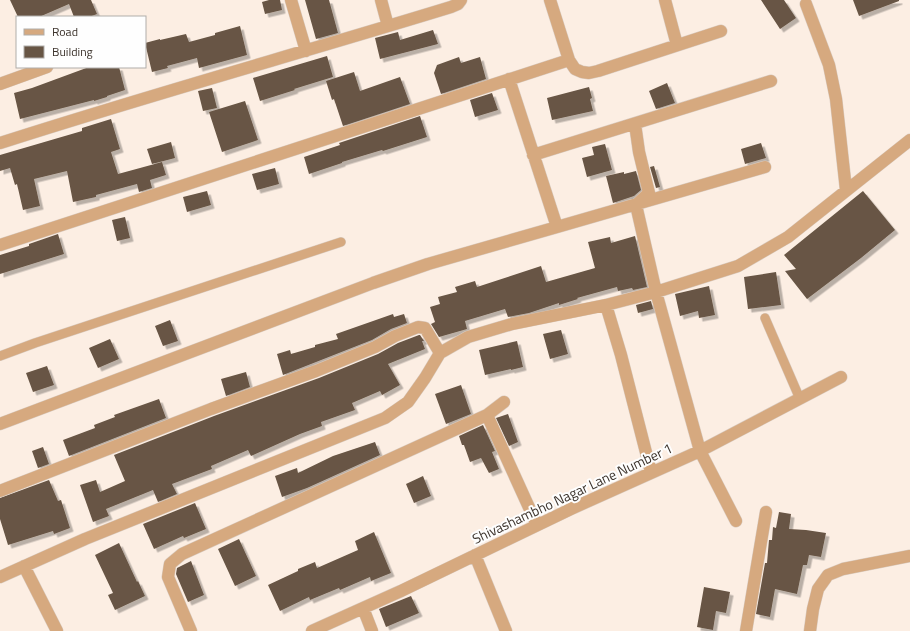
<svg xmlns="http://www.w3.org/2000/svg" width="910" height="631" viewBox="0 0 910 631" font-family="'Titillium Web',sans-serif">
	<defs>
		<filter id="shadow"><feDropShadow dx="3.5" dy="3.5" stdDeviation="0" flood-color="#0004"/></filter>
	</defs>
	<rect width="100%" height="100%" fill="#fceee3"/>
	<path fill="#675544" filter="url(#shadow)" d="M10,0H91L97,14L89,17H74L69,4L39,17H18Z
		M269,0H280L282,10L265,14L262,2Z
		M305,0H329L338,33L316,39Z
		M761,0H784L796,18L780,29Z
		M853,0H899V1L859,16Z
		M240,26L247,55L199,68L197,58L167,66L168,68L152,72L145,43L160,39V40L186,34L189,42L215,35V33Z
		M433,30L438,44L380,59L375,38L398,32L400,40Z
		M327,56L333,77L294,89L295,90L260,101L253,78Z
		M459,57L461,63L480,57L486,79L441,94L434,73L437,65Z
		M89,67H119L125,90L107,96V97L94,101V100L20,119L14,93L32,88Z
		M354,72L360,91L400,77L410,104L343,126L334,99L332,100L326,81Z
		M667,83L675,103L656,109L649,91Z
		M589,87L592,98L590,99L593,111L552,120L547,98Z
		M212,88L217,108L203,111L198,91Z
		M492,93L498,110L475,117L470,100Z
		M245,101L258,140L222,152L209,112Z
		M420,116L427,137L383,151L382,150L342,162V163L309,174L304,157L340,145L339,143Z
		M111,119L120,149L111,152L118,174L162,162L166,175L150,180L152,188L139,192L137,184L96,195V197L73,202L67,171L34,179L40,206L23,210L17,184L15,185L10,168L0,171V155L82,131V128Z
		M171,142L175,158L152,164L147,149Z
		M761,143L766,158L745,164L741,149Z
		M605,144L612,170L587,177L582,158L594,155L592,147Z
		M654,166L660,187L656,188L650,167Z
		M275,168L279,184L257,190L252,174Z
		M636,171L641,190L634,196L613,203L606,176L624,172V174Z
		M207,191L211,205L187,212L183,197Z
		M863,191L895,230L861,258L807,299L785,271L796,269L784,255Z
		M125,217L130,238L117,241L112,220Z
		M58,234L64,254L0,274V255L29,246V244Z
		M635,236L647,287L633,290L632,288L618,291L617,287L577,298L578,299L559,305V303L529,313L508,317L505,309L465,321L467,329L439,337L431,324L435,322L430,307L440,304L438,297L457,292L455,287L475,281L477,287L541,266L546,282L595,268L588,242L610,237L611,243Z
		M776,272L781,305L748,309L744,277Z
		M709,286L715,315L699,318L698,311L680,316L675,294Z
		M651,301L653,309L638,313L636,305Z
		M393,314L394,317L404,314L407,323L391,329L372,340L283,375L277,354L290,350L291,354L315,347V345L338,339L336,334Z
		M170,320L178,341L163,346L155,326Z
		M561,330L568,354L550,359L543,334Z
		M419,335H420L424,341H422L425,349L388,364L400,385L382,395L380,391L352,403L355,410L321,422L322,426L300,434L251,456L248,450L211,466L212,469L172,484L177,494L158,502L153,490L106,509L109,516L93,522L80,485L96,480L100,492L125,481L114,455L214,416L319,378L378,354L398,343Z
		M110,339L119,359L98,368L89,348Z
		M517,341L523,367L511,370V369L485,375L479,350Z
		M47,366L54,385L33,392L26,373Z
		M246,372L250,387L226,396L221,379Z
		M461,385L471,414L446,424L435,394Z
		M159,399L166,418L69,456L63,440L95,428L94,425L115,417L114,415Z
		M508,414L518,442L509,446L496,418Z
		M483,425L495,451L492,452L499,469L489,473L481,458L470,462L464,445H462L459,436Z
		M375,442L380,455L307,488L282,497L275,476L297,468L298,473L333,456Z
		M43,447L49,464L38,468L32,451Z
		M423,476L431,496L414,503L406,484Z
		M49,480L58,501L61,500L70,528L54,534L53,531L8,545L0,519V498Z
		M195,503L206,529L184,538L183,536L154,549L143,524Z
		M779,512L791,514L789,529L806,530L826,533L821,557L809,555L807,565H803L797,594L775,589L770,617L756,614L765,563H767L769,540H772L773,527L776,528Z
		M374,532L391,573L371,581L370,577L340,590L339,588L310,600L309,597L280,611L268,585L298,571V569L315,562L317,568L358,550L355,541Z
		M239,539L256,576L235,586L218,549Z
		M119,543L137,582L138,581L145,596L115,610L108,595L113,593L95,555Z
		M191,561L204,595L188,602L176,574L177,568Z
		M704,587L730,592L726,613L716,611L713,630L697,627Z
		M411,596L419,613L386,627L379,609Z"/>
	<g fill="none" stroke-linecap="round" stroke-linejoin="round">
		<defs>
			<path id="service" d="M765,318L800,399
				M0,356L35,343L341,242"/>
			<path id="minor" d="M291,0L306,51
				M381,0L388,26
				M550,0L569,60L575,69L582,72L589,73L598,71L721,31
				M665,0L677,45
				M806,4L829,65L836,99L846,190
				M0,84L47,67
				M635,124L639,152L649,193L636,205L656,292L700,451L736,521
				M0,143C149,95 301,53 451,7L458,4L461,0
				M533,155L771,81
				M557,227L765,167
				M0,245L569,60
				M606,305L621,355L651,472
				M487,415L537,525
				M0,424L373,283L428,264L557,227L509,79
				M0,491L211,409L316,371L375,347L395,336L418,327L425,328L440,353
				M475,555L506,631
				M24,566L57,631
				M0,577L85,539L385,418L408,402L425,378L440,353L468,337L512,324L606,305L656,292L738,266L788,237L910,140
				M363,608L372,631
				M191,631L168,577L170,564L182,554L487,415L504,402
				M312,631L401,591L573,508L700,451L841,377
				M746,631L766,512
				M810,631L813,609L818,589L828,575L843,569L910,556"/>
		</defs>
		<use href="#service" stroke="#d9ccc2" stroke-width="10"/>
		<use href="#minor" stroke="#d9ccc2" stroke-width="13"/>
		<use href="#service" stroke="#d6a97f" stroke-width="9"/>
		<use href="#minor" stroke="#d6a97f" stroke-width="12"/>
	</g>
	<g text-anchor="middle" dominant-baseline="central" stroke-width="4" stroke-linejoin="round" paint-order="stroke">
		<g font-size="14" fill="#3c332c" stroke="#fefefe">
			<text transform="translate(572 493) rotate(-25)">Shivashambho Nagar Lane Number 1</text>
		</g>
	</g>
	<rect x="16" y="16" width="130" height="52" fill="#fefefe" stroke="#b0adaa"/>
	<rect x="24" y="29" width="20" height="6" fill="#d6a97f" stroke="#b0adaa"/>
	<text x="52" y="36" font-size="12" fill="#3c332c">Road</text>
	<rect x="24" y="46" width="20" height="12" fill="#675544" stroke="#b0adaa"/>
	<text x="52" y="56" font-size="12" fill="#3c332c">Building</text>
</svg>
